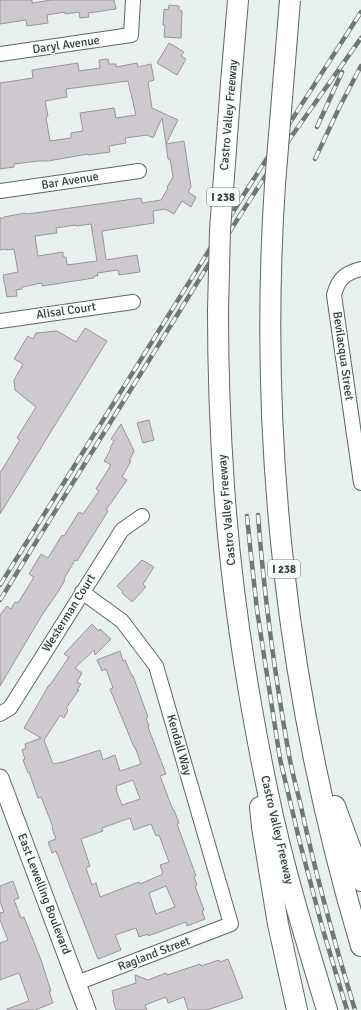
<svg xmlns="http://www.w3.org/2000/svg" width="361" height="1010" viewBox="0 0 361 1010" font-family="Signika,sans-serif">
	<rect width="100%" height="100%" fill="#e9f1ee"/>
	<path fill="#cdc9ce" stroke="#99959a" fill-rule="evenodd" d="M0,0H32V3L51,0H114L116,9L88,13L89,17L80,18L79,12L65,14V12L47,15L48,23L27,26L26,20L0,24Z
		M169,5L179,6V10L182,11L181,38L164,37L165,25H163L164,9L168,10Z
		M169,43L184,52L181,56L186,59L177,75L157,63Z
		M108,59L109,64H116V67L137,63L138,67L151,64L154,80L148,82L152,108L178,120L166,144L162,118L153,138L147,135L125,138L126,143L109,146L110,152L88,155V154L48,161H38L14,164V167L0,169V83L33,78L32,70L78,63L79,71L100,68L99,60ZM128,81L136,115L116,118L114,108L80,113L83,131L71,133V138L50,141L46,117L48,116L45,101L67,97L66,89Z
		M184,141L191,187L188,192L196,197L191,207L182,201L174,214L165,209L153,211L154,223L102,231L106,260L137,255L140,272L119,275L118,270L97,273L98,276H94V278L42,286V283L22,287V289L16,290L17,296L7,297L3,275L18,272L14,249L6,250V249L0,250V218H4V217L25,213V214L35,213L141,198L142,203L161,200L168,188L167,187L173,177L170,159H168L166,144ZM91,224L97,261L67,265L66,257H63V252L38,256L35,236L57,233L56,228L76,225V226Z
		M85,328L107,341L0,514V473L20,440L17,438L36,407L15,390L14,380L23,364L14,359L28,336L33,339L36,333L57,331L76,342Z
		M149,420L154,440L143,443L137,423Z
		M121,424L134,451L129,461H131L122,477L127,480L106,510L108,511L77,561L75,560L64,579L65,580L58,592L42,615L0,686V615L7,606L11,609L15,602L18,603L34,577L29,574L41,554L48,558L62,535L64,536L79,512L83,514L99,491L96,489L111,465L104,461L111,449L110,448L114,441L111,439Z
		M142,560L154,567L143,584L146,587L132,602L122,593L123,592L117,586Z
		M92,624L99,631L100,629L111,639L95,655L94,650L75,668L82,673L77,682L81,684L77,690H79L66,708L68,710L64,718L60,715L59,717L44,740L53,764L63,762L100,750L103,760L115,755L120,771L141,764L135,747H134L110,689L113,688L106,669L102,671L97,660L120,651L123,661L125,660L132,676H133L148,717L146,718L149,726L148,727L166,774L160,776L173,810H174L179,823L177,824L196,876L194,877L197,885L195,886L204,910L202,911L205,919L187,926L186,922L148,936V934L139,937L136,928L115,935L121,950L98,959L56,851L52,853L48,842L56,839L52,828L53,827L41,797L38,798L29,772L28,773L23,760L25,759L22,750L26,748L25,744L41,738L24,728L49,685H50L69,657L64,654ZM133,780L140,799L122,805L116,790L117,789L116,786ZM130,818L134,830L151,824L156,836L159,835L169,862L160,865L163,874L140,884L139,882L100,897L96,883L92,885L86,868L90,866L81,839L103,831L102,828ZM166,886L175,907L156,914L149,893Z
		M13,881L19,898L14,900L21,918L24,917L41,960L51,991H49L53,1003L35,1010H7V1009L29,1001L19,973L0,980V943L8,940L0,920V913L4,912L0,902V886Z
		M228,959L243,998L207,1010H188L184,997L168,1003L166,997L145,1005L147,1010H116L113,1000H114L112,991L136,983L135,975L148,980L166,973L167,975L200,964L201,966L219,960L220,962Z"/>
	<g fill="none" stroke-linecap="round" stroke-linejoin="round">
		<defs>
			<path id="minor" d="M0,54L131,35L133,0
				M0,191L139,171
				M361,269C345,273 338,279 334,295L361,483
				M0,321L133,302
				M0,714L10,708L122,530L142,516
				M77,983L231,924L156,666L122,621L82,592"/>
			<path id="major" d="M0,778L87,1010"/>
			<path id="highway" d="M231,83L238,0
				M275,184C258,441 287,699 361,946
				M218,311C218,369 220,428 224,486C231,589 247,692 268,793C283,866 305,938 327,1010
				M335,806L353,855L361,881
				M260,807L262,827L278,924L297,1010"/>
		</defs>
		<use href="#minor" stroke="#606665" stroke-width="16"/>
		<use href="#major" stroke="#606665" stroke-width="19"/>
		<use href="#highway" stroke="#606665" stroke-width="22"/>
		<use href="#minor" stroke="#fff" stroke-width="14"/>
		<use href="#major" stroke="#fff" stroke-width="17"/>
		<use href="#highway" stroke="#fff" stroke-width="20"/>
		<defs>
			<path id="rail" d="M317,127L342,72
				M315,159L340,106L361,66
				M258,515C264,595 275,676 289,755C292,771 296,787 300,802C315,872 334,941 355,1010
				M247,516L250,546L257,610L280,759L300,843L323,930L347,1010
				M0,585L248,188L361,12
				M0,600L207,267L255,192L291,137L361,38"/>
		</defs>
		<use href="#rail" stroke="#727775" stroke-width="4.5"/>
		<use href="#rail" stroke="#f6fefc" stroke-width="3" stroke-dasharray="9" stroke-linecap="butt"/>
		<defs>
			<path id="highway-bridge" d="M275,184L290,0
				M218,311L220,230L231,83"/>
		</defs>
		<use href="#highway-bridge" stroke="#606665" stroke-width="22" stroke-linecap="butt"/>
		<use href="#highway-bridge" stroke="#fff" stroke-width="20"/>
	</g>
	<g text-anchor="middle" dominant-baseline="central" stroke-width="3" stroke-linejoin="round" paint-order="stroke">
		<g fill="#f6fefc" stroke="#717674" stroke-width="1">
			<rect x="207" y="188" width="32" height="18" rx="3"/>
			<rect x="268" y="560" width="32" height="18" rx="3"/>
		</g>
		<g font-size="11" font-weight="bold" fill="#383b3a">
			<text x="223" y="197">I 238</text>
			<text x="284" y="569">I 238</text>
		</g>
		<g font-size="12" fill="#383b3a" stroke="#f6fefc">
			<text transform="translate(66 45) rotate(-8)">Daryl Avenue</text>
			<text transform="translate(229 115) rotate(-85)">Castro Valley Freeway</text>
			<text transform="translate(70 181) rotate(-9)">Bar Avenue</text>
			<text transform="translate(66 311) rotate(-8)">Alisal Court</text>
			<text transform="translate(343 356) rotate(82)">Bevilacqua Street</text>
			<text transform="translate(227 510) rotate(-95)">Castro Valley Freeway</text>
			<text transform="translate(69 613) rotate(-58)">Westerman Court</text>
			<text transform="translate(179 745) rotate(74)">Kendall Way</text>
			<text transform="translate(277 830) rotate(77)">Castro Valley Freeway</text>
			<text transform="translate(44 894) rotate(69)">East Lewelling Boulevard</text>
			<text transform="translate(154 954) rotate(-21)">Ragland Street</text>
		</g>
	</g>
</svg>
